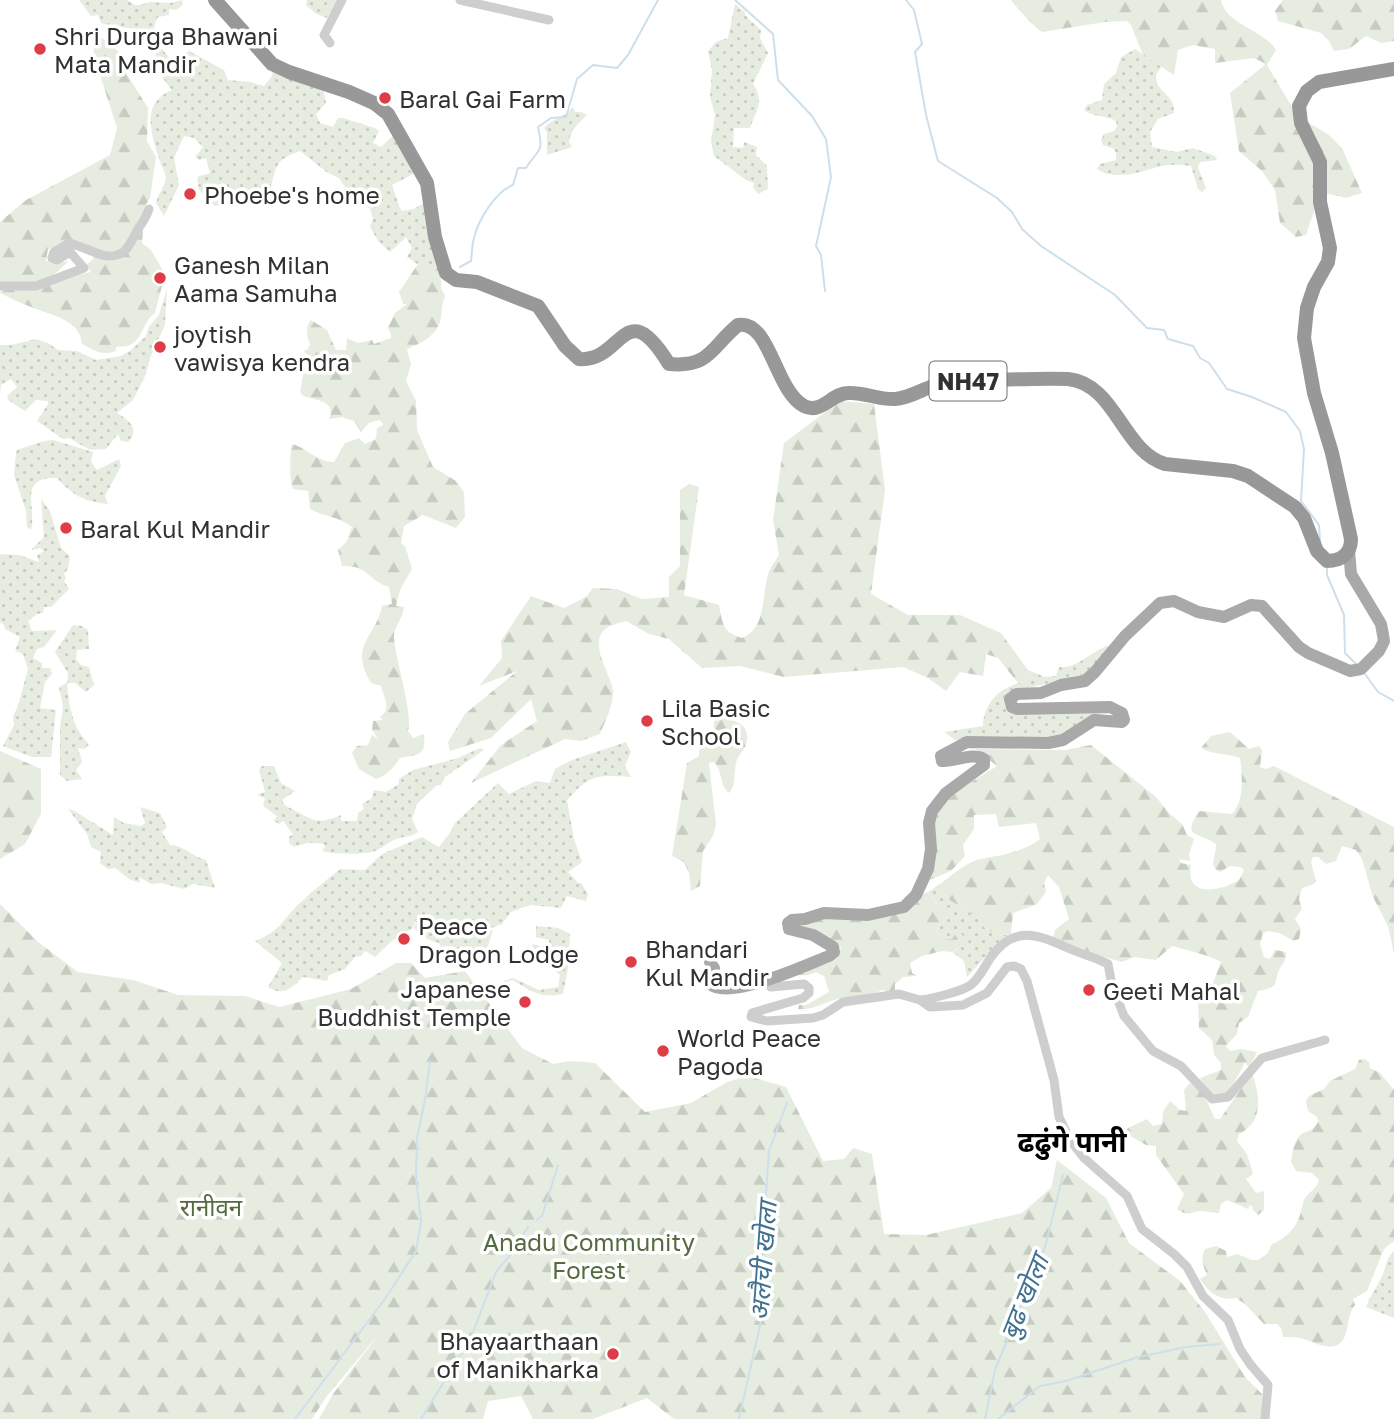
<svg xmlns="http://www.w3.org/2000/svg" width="1394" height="1419" viewBox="0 0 1394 1419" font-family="'Golos Text','Noto Sans Devanagari',sans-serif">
	<defs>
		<pattern id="grass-dots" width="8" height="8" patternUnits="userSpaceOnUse" patternTransform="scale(1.75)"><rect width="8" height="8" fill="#e6ede0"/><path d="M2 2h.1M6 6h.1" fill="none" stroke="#c6ccc1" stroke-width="1.8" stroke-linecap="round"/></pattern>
		<pattern id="forest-firs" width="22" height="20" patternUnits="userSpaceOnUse" patternTransform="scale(1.75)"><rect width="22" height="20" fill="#e6ede0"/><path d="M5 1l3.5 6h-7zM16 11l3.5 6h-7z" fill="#c6ccc1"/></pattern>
	</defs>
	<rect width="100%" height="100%" fill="#fff"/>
	<path fill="url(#grass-dots)" d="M79,0H127L135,5H140L150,2L171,3L182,0L183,5L176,10L169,9V15L158,17C148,33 159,47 171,59L174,60L189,51L224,70L228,80L250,82L264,86L272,76L273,67L323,87L326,103L316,114L320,123L333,127L338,118H343L375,128L379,131L373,143L381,147L394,135L417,172L392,185L400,208L402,211L414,209L425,202L438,255L441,280L407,257L412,248L406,237L390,252L378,241L370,227L373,218L370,209L348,191L339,178L328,173L300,151C274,160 277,166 270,190L260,192L255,196L241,189L231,205L215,206L199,190L197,177L210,173L206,158L199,160L195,157L203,147L194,138L184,136L174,158L179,185L164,216L156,203C158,194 166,185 166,177C165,172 162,167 160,162C152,135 139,104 172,90C166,83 161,76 158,66C155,54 158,41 144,33C130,25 114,28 101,23L98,15L91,16Z
		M307,0H340L327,18L315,13L306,5Z
		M735,4L745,12V15L761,30L760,38L768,53L753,84C765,100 756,112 750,128H734L733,147L743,148L744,142L757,147L756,155L767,166L768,189L758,194L753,187L754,183L746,180L714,156L711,142L715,115L710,97L712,70L708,51L716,42L728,38Z
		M1135,49L1174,75L1162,66L1156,75C1156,94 1175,93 1174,113L1158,119L1150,132L1152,147L1176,152L1193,148L1215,156L1217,160L1200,162L1198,167L1206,188L1202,192L1198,189L1191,166C1181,165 1172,164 1162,166C1142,171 1117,182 1097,169L1100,164L1116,160V154L1114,149L1103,145L1101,140L1104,134L1114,131L1117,127L1116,121C1106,115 1092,117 1084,110L1087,105L1102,100L1104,84L1116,73L1121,57Z
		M573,107L575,112H581L587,115C579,122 570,131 569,142L572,147L547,155V132L544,128C551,119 566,117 573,107Z
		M167,288L165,325L150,358L146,374L133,400L117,413C128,420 141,428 128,442L121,441L118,434L106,449L90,450L69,438L63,439L37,421L48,404V401L36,400L25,411L8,400L7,396L17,387L11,379L1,385L0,394V345H11L36,339L48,343L58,350L77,351L96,360L121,356L131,350L145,337L149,327L159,315Z
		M53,440L93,452L91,462L97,470L119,459L121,466L105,496L108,504C83,501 75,497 57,478C17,476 37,508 31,530L27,527L26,511L14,475L16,453L17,450L44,441Z
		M41,499L50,511L61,548L70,556L68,569L64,574L66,578L64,581L69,589L51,607H44L43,613L37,614L28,621L32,631L57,630L44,647L37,649L33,658L42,663V668H50L52,674L45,682L40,708L56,710L51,757H32L3,746L14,725L13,716L18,706L28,669L23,654L15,651L20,637L5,629L4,625L0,622V554L19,555L39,562L37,555L44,551L40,548L31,550L44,537Z
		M73,625L82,626L88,630L89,649L77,650L76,659L81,665L89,667L94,685L86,692L75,683H67C69,706 72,727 89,744L85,749L78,748L82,762L76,770L82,779L67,781L60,775V727L63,707L59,687L67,683L68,673L55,652Z
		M1110,645L1087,675L1027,688L1008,702L1098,713L1113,718L1098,717L1060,738L955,740L944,732L983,726C984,701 1002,685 1026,682L1028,670L1045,677L1056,676L1059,667C1078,669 1092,650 1110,645Z
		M626,742L631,752L625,766L631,777C596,775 591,774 567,800L574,839L582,862L568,872L578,883H581L588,894L586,901L567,896L561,908L530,905L511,912L502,924L474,934L448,927L421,917L416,920L412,929L393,940L375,957L365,951L361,956L355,957L345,969L329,975L327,981L303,977C292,988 283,997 268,987L282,963L255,941C283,930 281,920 301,902C313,890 327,880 340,869L365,870L382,854L422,837L439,847L452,830L454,824L498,783L509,794L536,781L550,783L555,769L572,760Z
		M480,748L484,750L445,777L441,785H437L417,804L412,819L418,832C411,837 405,836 397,839C388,842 380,850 372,852C361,855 332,854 322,851L325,847L324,844C310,842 306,843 294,847L289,843V837L293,834L283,821L279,824L274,821L277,816L263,806L265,798L257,795L265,792L259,770L262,766H274L281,783L295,791L282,800C285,807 287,806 294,810C314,821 318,825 341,815V821H357L358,813L364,809L362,804L372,798L374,790L386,792L399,784V779L413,770L458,758Z
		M140,807L160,813L167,827L162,832L170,845C184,845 193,857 206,860L215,888L193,884L184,889L161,883L151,884L139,877L140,883L129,879L115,868L108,869L100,863L101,852L91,847L87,834L68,809L73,810L113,835L114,817L124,823L141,826L145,823Z
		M937,886L948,899L977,917L984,927L998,936L1011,934L1000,941L967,977L964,961L952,952L958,949L952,939L941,941L936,930L948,918L928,892Z
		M422,918L449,930L471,935L493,930L488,946L479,954L473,953L469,955L452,946L440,947L439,943C429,941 421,936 414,928L416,921Z
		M536,926L559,928L570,934L568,968L563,994C540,998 532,992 513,980L505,982L501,996L503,981L513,978L539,990L558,987L560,975L535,956L532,944L549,948V940L536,937Z
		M1394,1251V1318L1366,1307C1370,1296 1377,1287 1382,1276C1387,1266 1385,1259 1394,1251Z"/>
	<path fill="url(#forest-firs)" d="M1011,0H1221C1226,25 1263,29 1276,50L1267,65L1298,117L1328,134L1342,148L1362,193L1346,198L1325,193L1317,202L1306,235L1296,237L1280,223L1275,190L1262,171L1239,151L1230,93L1266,64L1254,58L1215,63V49L1193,45L1178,50L1174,75L1143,55L1131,25L1127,21L1105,22L1042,32C1035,28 1017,8 1011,0Z
		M1283,0H1394V41L1381,43L1366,36L1349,49L1334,51L1329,41L1321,33L1278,21L1275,11Z
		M98,35L118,51L126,73L148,108L147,141L156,157L150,198L145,206L142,243L151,250L165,274L155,313C143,320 143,342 127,346C124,347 119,346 116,347V351C101,356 95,351 82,344C80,319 50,315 31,307C20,303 10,298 0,293L3,287L35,289L68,277L91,272L86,265L92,260L97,249C87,246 75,239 65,242C58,246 56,249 48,249L46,261L56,263L69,261C40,288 39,285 0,284V222L26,200L110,155L117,128L94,56L93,36Z
		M418,264L441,280V288L445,296C440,307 443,316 439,325C433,338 419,344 407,349L411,364L406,381L416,401L417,430L433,467L456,481L464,492L465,517L456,528L423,515L404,526L401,543L405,546L412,569L400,590L396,606L404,607C403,619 393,628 394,638C396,662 413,713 408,731L413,738L424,734C426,757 418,754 400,758C394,767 387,776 376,779L359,769L352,753L357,746L368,745L372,735L378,739L372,730L373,721L383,720L380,717C392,708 384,698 381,686L371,683C348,644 376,638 382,606L392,604L389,587C367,580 369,565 342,566L338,550L347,541L352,527C338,516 324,517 310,509L308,491L293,489C289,480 290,454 292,444C308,448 316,462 334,462L345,443L359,438L365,444L376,439L377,428L383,425L380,420L369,423L361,432L354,421L342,417L329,419C337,401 316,400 303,396L300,391L303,377L302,369L308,356L304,351L308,349L310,344C307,337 305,326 311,320L327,330L336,350H346L347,338L358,343L372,340L374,344L391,338V334L388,328L395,313L407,304H403L399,292Z
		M840,401L874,404L885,490L871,594L908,615H960L1001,633L1028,670L1026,682L1018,683L998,658L986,654L983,676L960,672L946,691L928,678L903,667L784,677L740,666L702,668L669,639L649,634L626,621C620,623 610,625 605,629C588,645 611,673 613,691C614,705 605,721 600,734L581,741L565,739L471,783L501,745L537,721L531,699L491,738L450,751L448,742L465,714L517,671L479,686L502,658L501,641L531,596L564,608L586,597L593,588L617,589L642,599L669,597V577L680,566V490L689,484L699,487L684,595L719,605C723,624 722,632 742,638C769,626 760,593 770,569C772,565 776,560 779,555L773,520L784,443Z
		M718,718C734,719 752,724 746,745C744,750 739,754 737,760C733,771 737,784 729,793C719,785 723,771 714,762L709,763L716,825L713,836L703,851L700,886L691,891L689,873L684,862L672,856L687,763L699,756L700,739L704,735L714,738V722Z
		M1230,732L1249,749L1259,746L1262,750L1260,767L1265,769L1274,766L1394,827V953L1388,926L1373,897L1362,859L1356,850L1342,846L1336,861L1326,864L1318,857H1313L1311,862L1316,881L1312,885L1302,888L1299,899L1302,909L1295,919L1301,929L1299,939L1294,941L1279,933L1268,931L1263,933L1260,944L1264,957L1270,959L1275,950L1286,952C1286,960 1284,962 1280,968C1272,985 1282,986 1258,991L1248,1017L1239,1023L1237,1034L1226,1046L1230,1051L1241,1049L1257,1052L1249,1068L1245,1062C1241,1071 1234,1083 1227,1093L1209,1094L1200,1078L1221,1070V1063L1214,1055L1212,1040L1199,1028L1198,1000L1212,986L1221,962C1207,954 1189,951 1172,946L1156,960L1134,957L1122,962L1076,949L1053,938L1055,930L1069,919L1059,887L1048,875L1044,883L1046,892L1037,904L1013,913L1011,934L998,936L984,927L977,917L948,899L937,886C949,878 967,861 981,859C1002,855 1023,852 1040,839L1036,823L999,827L996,814L974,815V829L963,845L965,856L951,871L930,880L935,834L933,814L949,796L997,766L975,749L1065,750L1091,745L1156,797L1170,814L1182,824L1187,835L1194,839L1189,854L1190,861L1179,859L1181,863L1191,865C1184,899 1221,891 1239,880L1244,870L1240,867L1230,866L1220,872C1207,866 1217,855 1216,844C1196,831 1182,838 1199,811L1232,814C1245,800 1242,776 1240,758C1227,753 1213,755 1201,748L1211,736Z
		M0,751L41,769V814L25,844L0,859Z
		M928,892L936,903L950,908L948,918L936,930L941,940L952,939L958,931L969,941L952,952L942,951L922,956L910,963L912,973L917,976L903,977L895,984V993L882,990C870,997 856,995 842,998C828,1000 813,1011 798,1009L799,1005H806L829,992L824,976L816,972L808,975L788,976L836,954L842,948L795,927L830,914L862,917Z
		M0,904L38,942L78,972L133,980L178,995L245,996L279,1007L351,989L396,963H411L425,978L465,971L522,1048L553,1064L570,1061L595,1063L645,1112L691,1103L727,1082L748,1076L786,1087L823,1161L844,1159L853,1148L872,1154L884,1234L926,1235L1022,1213L1051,1188L1057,1160L1106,1198L1129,1243L1180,1281L1205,1312L1245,1377L1262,1394L1263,1419H674L647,1398L593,1419H533L521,1396L488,1401L483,1419H319L333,1394L379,1334L327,1396L312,1419H0Z
		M1364,1059L1369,1062L1370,1068L1380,1073L1394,1090V1241L1384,1249L1367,1291L1353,1299L1355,1305C1347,1315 1349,1326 1345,1336C1336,1357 1314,1341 1300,1338C1295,1337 1289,1337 1283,1337L1281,1328L1277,1324H1264L1245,1304L1236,1298C1219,1301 1209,1293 1200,1279L1207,1275C1203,1265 1200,1258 1205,1249L1216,1246L1226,1251L1227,1257L1237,1254L1252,1260H1258L1267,1254L1272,1244C1284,1240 1297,1227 1300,1215C1302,1209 1302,1204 1305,1198C1310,1191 1317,1189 1319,1180L1312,1173L1296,1171L1291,1162C1293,1152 1293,1139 1303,1133C1311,1130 1313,1130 1318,1122L1317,1117L1308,1111L1306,1101L1309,1096L1324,1089L1330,1081L1355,1069L1359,1060Z
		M1252,1073C1260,1096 1264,1122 1239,1134L1237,1141L1247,1154L1253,1174L1246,1179L1256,1193L1264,1191V1210L1258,1215L1253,1210L1252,1206L1250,1205L1248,1209L1227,1200L1221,1204L1219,1213C1213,1213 1205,1211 1200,1211C1189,1213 1187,1216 1177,1209L1184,1194L1156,1155V1146L1146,1145L1125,1133L1128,1128L1147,1119L1153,1126L1162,1124L1163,1112L1170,1101L1180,1110L1186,1111L1184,1090L1190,1083L1203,1093L1215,1119H1220Z"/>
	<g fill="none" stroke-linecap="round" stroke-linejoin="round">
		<path stroke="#cddfeb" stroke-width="2" d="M735,0L773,34L778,80L812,116L826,139L831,177L816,246L821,255L825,291
			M906,0L914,10L922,44L915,52L926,115L938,161L997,198L1012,212L1022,229L1041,246L1115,295L1147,328L1164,330L1168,339L1193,346L1200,358L1209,363L1227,389L1252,397L1286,412L1300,431L1304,449L1301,501L1319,525L1320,541
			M460,267L471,261C472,253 472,245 474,238C478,220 496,191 513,185L518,168H526C539,147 544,155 538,127L551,118L566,117L577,79L593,65L617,68L628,55L658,0
			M1327,566V575L1344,615L1345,653L1356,664
			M1365,674L1378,692L1394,701
			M537,1220L542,1216L558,1165
			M295,1419L387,1296L416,1251L421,1221L416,1178L417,1138L425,1100L430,1061
			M421,1419L471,1338L496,1272L511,1254L528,1227
			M739,1419L761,1321L762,1251L769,1151L787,1103
			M985,1419L995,1370L1045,1247L1063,1175
			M998,1419L1040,1386L1066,1381L1135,1358L1185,1347L1219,1344"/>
		<path stroke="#cecece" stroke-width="9" d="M460,0L549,20
			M330,43L324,35L342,0
			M0,286H36L84,268L70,252L57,260L52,258L54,252L69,243C79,245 100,256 107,256C128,257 130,242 138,229C143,222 146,218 149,209
			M764,981L771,987L804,984L809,988V993L803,998L752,1013L751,1017L767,1021L813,1018L823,1015L843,1002L899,994L920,1000L930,1007L963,1005L987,993L1007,967L1014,966L1021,969L1027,981L1054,1080L1059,1117L1070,1140L1084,1158L1127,1196L1142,1229L1174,1254L1187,1267L1203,1296L1228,1320L1240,1349L1250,1364L1268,1385L1265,1419
			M920,1000C931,999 964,991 972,984C980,977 985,966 991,957C1014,925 1037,934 1068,948C1081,954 1095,957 1108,964L1112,985L1124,1016L1153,1051L1181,1066L1212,1099L1228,1097L1262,1058L1325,1040"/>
		<path stroke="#a9a9a9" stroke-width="12" d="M710,962L714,968L710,984C729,1001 806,965 829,956L834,952L833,947L813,935L789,929L788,923L792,920L805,919L824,913L868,915L904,907L916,895L928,869L931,849L929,823L932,811L946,793L984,765V759C971,752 956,762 942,761L941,756L967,742L1048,743L1063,740L1094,720L1122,722L1124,720L1122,713L1110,707L1017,709L1012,707L1010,699L1017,694L1041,693L1061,685L1085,681L1095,672L1125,636L1160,603L1174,601L1198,612L1224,617L1251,605L1262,606L1299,647L1308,653L1350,671L1361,669L1379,651L1384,641L1383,635L1381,624L1351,574L1349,550"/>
		<path stroke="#989898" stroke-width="14" d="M215,0L272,64L289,72L349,92L374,103L388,114L427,183L435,237L446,273L456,280L477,282L538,306L565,346L579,359C623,363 624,291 669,364C710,368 711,347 738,325C770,319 775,391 804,406C821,415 832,393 848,393C864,392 879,400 895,399C911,398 925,387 940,384C959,380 979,381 999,380C1022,379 1045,378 1068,379C1116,384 1122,451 1165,464L1233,471L1248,476L1295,507L1304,518L1317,551L1327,561C1341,561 1351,554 1351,539L1332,453L1314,393L1304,338L1307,308L1314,287L1328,262L1330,248L1320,202V162L1301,123L1299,106L1307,91L1319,82L1394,69"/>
	</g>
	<g fill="#de3c46" stroke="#fff" stroke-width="2.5">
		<circle cx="40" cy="49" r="7"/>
		<circle cx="385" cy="98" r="7"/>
		<circle cx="190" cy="194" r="7"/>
		<circle cx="160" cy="278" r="7"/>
		<circle cx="160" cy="347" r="7"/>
		<circle cx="66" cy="528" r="7"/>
		<circle cx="647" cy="721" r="7"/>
		<circle cx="404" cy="939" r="7"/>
		<circle cx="631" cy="962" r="7"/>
		<circle cx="1089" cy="990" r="7"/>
		<circle cx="525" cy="1002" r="7"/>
		<circle cx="663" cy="1051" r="7"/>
		<circle cx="613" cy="1354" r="7"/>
	</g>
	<g text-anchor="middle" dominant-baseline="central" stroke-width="7" stroke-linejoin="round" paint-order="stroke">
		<rect fill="#fff" stroke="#6f6f6f" stroke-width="2" x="929.5" y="361.5" width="77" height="39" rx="5"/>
		<g font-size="23" font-weight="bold" fill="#313131">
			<text x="968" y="381">NH47</text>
		</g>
		<g font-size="24" fill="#313131" stroke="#fff" text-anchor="start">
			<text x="54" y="35">Shri Durga Bhawani<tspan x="54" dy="28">Mata Mandir</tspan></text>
			<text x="399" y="98">Baral Gai Farm</text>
			<text x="204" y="194">Phoebe's home</text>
			<text x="174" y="264">Ganesh Milan<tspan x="174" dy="28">Aama Samuha</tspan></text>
			<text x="174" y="333">joytish<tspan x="174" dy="28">vawisya kendra</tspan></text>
			<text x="80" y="528">Baral Kul Mandir</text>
			<text x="661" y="707">Lila Basic<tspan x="661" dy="28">School</tspan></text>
			<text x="418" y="925">Peace<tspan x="418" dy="28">Dragon Lodge</tspan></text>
			<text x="645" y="948">Bhandari<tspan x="645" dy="28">Kul Mandir</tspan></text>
			<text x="511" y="988" text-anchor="end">Japanese<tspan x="511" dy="28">Buddhist Temple</tspan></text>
			<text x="1103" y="990">Geeti Mahal</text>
			<text x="677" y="1037">World Peace<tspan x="677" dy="28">Pagoda</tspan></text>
			<text x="599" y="1340" text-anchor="end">Bhayaarthaan<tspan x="599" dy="28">of Manikharka</tspan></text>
		</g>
		<g font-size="24" fill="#536b3f" stroke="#fff">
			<text x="211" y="1206">रानीवन</text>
			<text x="589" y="1241">Anadu Community<tspan x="589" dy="28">Forest</tspan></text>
		</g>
		<g font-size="26" font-style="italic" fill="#417190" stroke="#fff">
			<text transform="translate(763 1261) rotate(-86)">अलैची खोला</text>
			<text transform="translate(1024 1297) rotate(-68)">बुढ खोला</text>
		</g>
		<g font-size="28" font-weight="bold" fill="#000" stroke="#fff">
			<text x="1072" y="1141">ढढुंगे पानी</text>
		</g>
	</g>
</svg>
